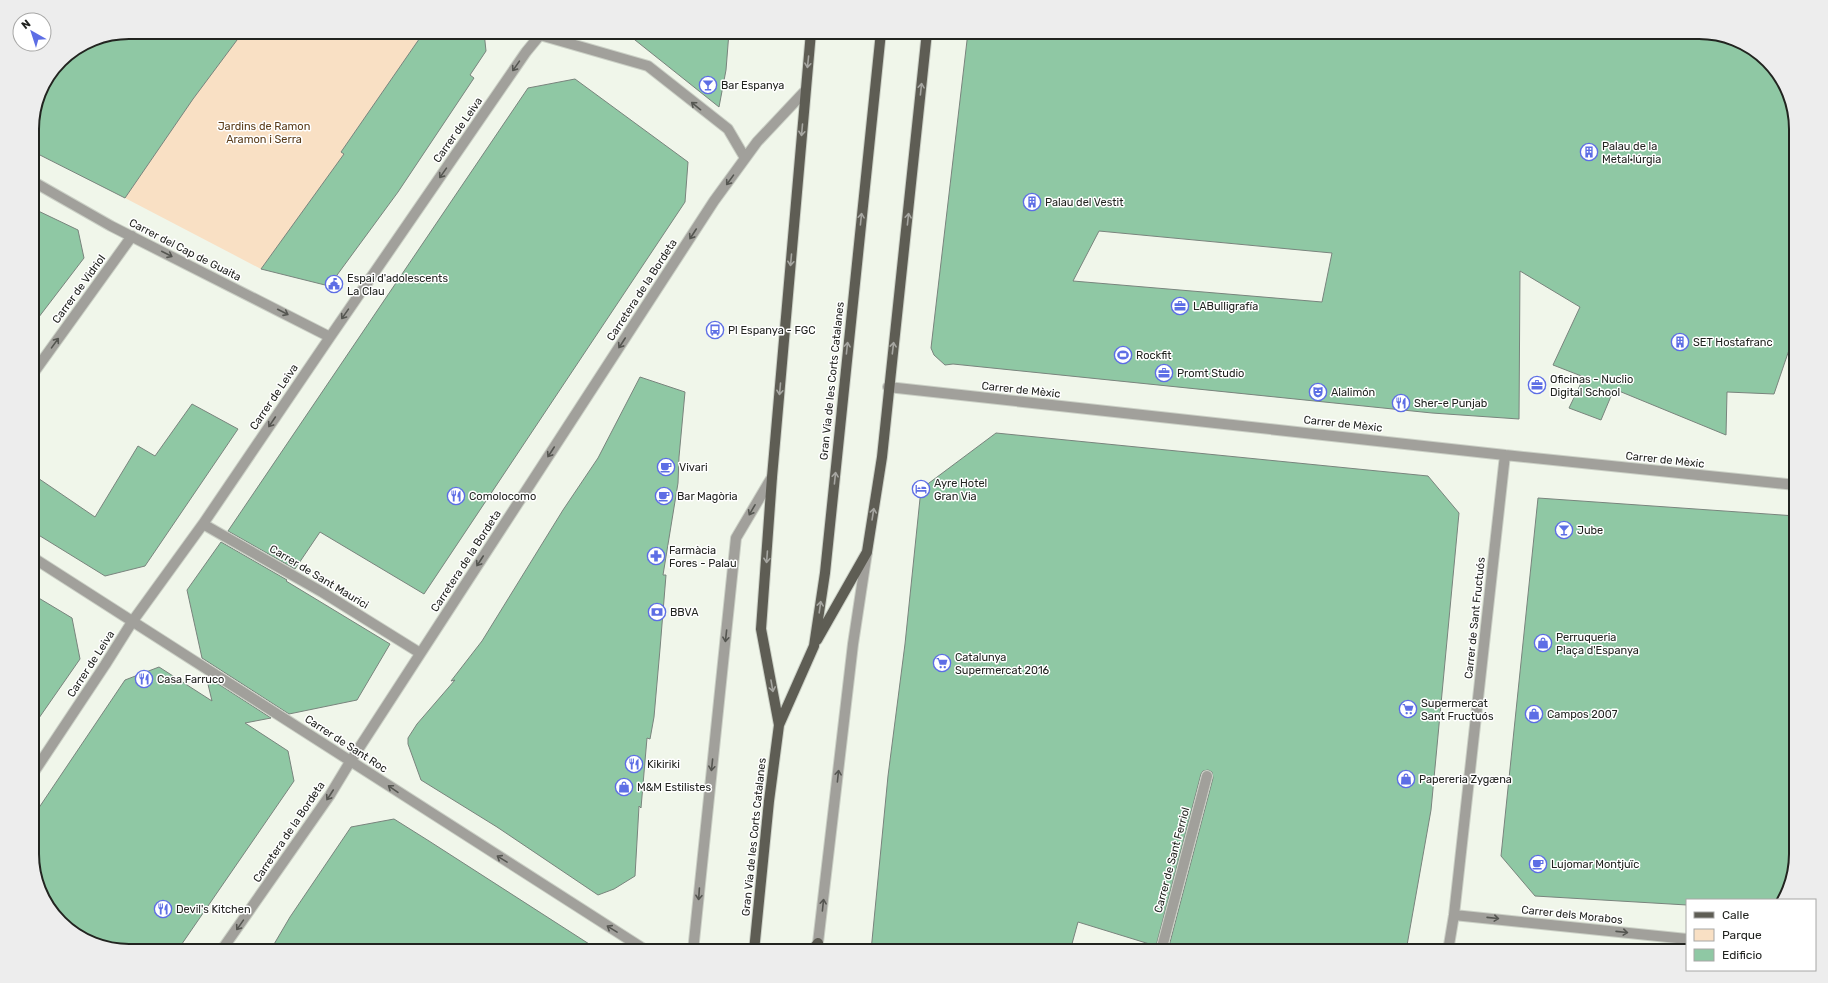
<svg xmlns="http://www.w3.org/2000/svg" width="1828" height="983" viewBox="0 0 1828 983" font-family="Rubik,sans-serif">
	<rect width="100%" height="100%" fill="#f0f6ea"/>
	<path fill="#f9e0c4" d="M242,32H405L418,41L341,152L345,155L261,269L125,198L193,99Z"/>
	<path fill="#8fc8a4" stroke="#79847d" fill-rule="evenodd" d="M130,32H243L193,99L125,198L32,151V123L40,92L61,60L92,39Z
		M424,32H484L486,51L470,75L474,78L398,192L329,286L261,269L344,154L341,152Z
		M625,32H729L726,70L719,107Z
		M968,32H1698L1742,42L1780,76L1796,123V354L1789,350L1774,394L1727,392L1726,435L1614,389L1601,420L1569,408L1584,377L1553,365L1580,307L1520,271L1519,419L1432,413L953,364L945,365L934,355L931,348ZM1099,231L1332,253L1322,302L1073,281Z
		M575,79L688,162L685,202L424,594L320,532L295,569L228,531L528,88Z
		M32,208L78,230L84,258L32,326Z
		M640,377L685,392L679,457L678,483L663,575H666L660,649L654,717L650,739L647,738L641,808L639,806L635,876L614,889L598,895L497,827L421,780L408,744V738L417,724L455,680L451,681L482,641L563,510L598,458Z
		M192,404L238,429L145,566L105,576L32,531V474L95,517L138,446L155,456Z
		M996,433L1428,476L1459,513L1431,810L1406,951H1173L1168,950L1213,778L1212,772L1208,770L1203,771L1201,774L1156,946L1078,922L1070,951H871L888,776L905,644L921,489Z
		M1538,498L1796,516V854L1786,897L1783,900H1687V905L1535,896L1501,856Z
		M221,542L287,580L286,581L390,644L357,700L289,714L202,658L187,590Z
		M32,594L72,618L80,659L32,728Z
		M159,667L212,701L206,676L271,718L245,723L288,751L294,781L177,951H130L86,941L49,908L32,860V818L125,680Z
		M394,819L429,841L600,951H270L290,917L351,827Z"/>
	<g fill="none" stroke-linecap="round" stroke-linejoin="round">
		<defs>
			<path id="street" d="M538,32L540,35L648,66L728,129L745,158
				M32,181L111,226L330,337
				M32,375L132,236
				M888,387L1505,455L1796,485
				M203,524L322,592L420,653
				M32,557L647,951
				M32,775L105,665L132,622L203,524L330,337L526,52L540,35
				M1454,915L1687,939
				M221,951L330,795L350,762L714,201L757,142L805,91
				M693,951L736,538L772,477
				M817,951L853,644L867,552
				M1161,951L1207,776
				M1448,951L1454,915L1505,455"/>
			<path id="primary" d="M817,640L867,552L882,457L927,32
				M779,725L761,629L772,477L811,32
				M754,951L769,801L779,725L814,646L825,573L881,32
				M812,951L818,943"/>
		</defs>
		<use href="#street" stroke="#cbd0c6" stroke-width="12"/>
		<use href="#primary" stroke="#cbd0c6" stroke-width="12"/>
		<use href="#street" stroke="#a1a09b" stroke-width="10"/>
		<use href="#primary" stroke="#5e5d54" stroke-width="10"/>
	</g>
	<defs><path id="oneway-shaft" d="M-6 0H5M1.5-3L5.5 0L1.5 3" fill="none" stroke-width="1.6" stroke-linecap="round" stroke-linejoin="round"/></defs>
	<g stroke="#a6a6a1">
		<use href="#oneway-shaft" transform="translate(808 62) rotate(96)"/>
		<use href="#oneway-shaft" transform="translate(921 89) rotate(-84)"/>
		<use href="#oneway-shaft" transform="translate(802 130) rotate(95)"/>
		<use href="#oneway-shaft" transform="translate(861 219) rotate(-84)"/>
		<use href="#oneway-shaft" transform="translate(908 219) rotate(-84)"/>
		<use href="#oneway-shaft" transform="translate(791 260) rotate(95)"/>
		<use href="#oneway-shaft" transform="translate(847 348) rotate(-84)"/>
		<use href="#oneway-shaft" transform="translate(893 348) rotate(-83)"/>
		<use href="#oneway-shaft" transform="translate(780 389) rotate(95)"/>
		<use href="#oneway-shaft" transform="translate(835 478) rotate(-84)"/>
		<use href="#oneway-shaft" transform="translate(873 514) rotate(-81)"/>
		<use href="#oneway-shaft" transform="translate(767 557) rotate(94)"/>
		<use href="#oneway-shaft" transform="translate(820 607) rotate(-82)"/>
		<use href="#oneway-shaft" transform="translate(772 686) rotate(80)"/>
	</g>
	<g stroke="#555651">
		<use href="#oneway-shaft" transform="translate(516 66) rotate(125)"/>
		<use href="#oneway-shaft" transform="translate(696 106) rotate(-141)"/>
		<use href="#oneway-shaft" transform="translate(443 173) rotate(125)"/>
		<use href="#oneway-shaft" transform="translate(730 180) rotate(126)"/>
		<use href="#oneway-shaft" transform="translate(693 234) rotate(123)"/>
		<use href="#oneway-shaft" transform="translate(167 254) rotate(27)"/>
		<use href="#oneway-shaft" transform="translate(283 312) rotate(27)"/>
		<use href="#oneway-shaft" transform="translate(345 314) rotate(125)"/>
		<use href="#oneway-shaft" transform="translate(55 343) rotate(-54)"/>
		<use href="#oneway-shaft" transform="translate(622 343) rotate(123)"/>
		<use href="#oneway-shaft" transform="translate(272 422) rotate(124)"/>
		<use href="#oneway-shaft" transform="translate(551 452) rotate(123)"/>
		<use href="#oneway-shaft" transform="translate(752 510) rotate(120)"/>
		<use href="#oneway-shaft" transform="translate(480 561) rotate(123)"/>
		<use href="#oneway-shaft" transform="translate(726 636) rotate(96)"/>
		<use href="#oneway-shaft" transform="translate(712 765) rotate(96)"/>
		<use href="#oneway-shaft" transform="translate(838 776) rotate(-84)"/>
		<use href="#oneway-shaft" transform="translate(393 789) rotate(-145)"/>
		<use href="#oneway-shaft" transform="translate(330 795) rotate(123)"/>
		<use href="#oneway-shaft" transform="translate(502 859) rotate(-148)"/>
		<use href="#oneway-shaft" transform="translate(699 894) rotate(94)"/>
		<use href="#oneway-shaft" transform="translate(823 905) rotate(-84)"/>
		<use href="#oneway-shaft" transform="translate(1493 918) rotate(6)"/>
		<use href="#oneway-shaft" transform="translate(240 925) rotate(125)"/>
		<use href="#oneway-shaft" transform="translate(612 929) rotate(-148)"/>
		<use href="#oneway-shaft" transform="translate(1622 932) rotate(6)"/>
	</g>
	<defs>
		<symbol id="bar-ring" viewBox="-11 -11 22 22"><circle r="9.5" fill="#fff" stroke="#5d6ee5" stroke-width="1.5"/><path d="M-6-5H6L.8 .8V4.5H3.5V6h-7V4.5H-.8V.8Z" fill="#5d6ee5"/></symbol>
		<symbol id="building-ring" viewBox="-11 -11 22 22"><circle r="9.5" fill="#fff" stroke="#5d6ee5" stroke-width="1.5"/><path d="M-4-6H4V6H1V3H-1V6H-4ZM-2.5-4.3h1.7v1.8h-1.7ZM.8-4.3h1.7v1.8H.8ZM-2.5-1h1.7V.8h-1.7ZM.8-1h1.7V.8H.8Z" fill="#5d6ee5"/></symbol>
		<symbol id="civic-ring" viewBox="-11 -11 22 22"><circle r="9.5" fill="#fff" stroke="#5d6ee5" stroke-width="1.5"/><path d="M-.6-6.5H3V-4.5H.6V-3L4-1V1h2V6H-6V1h2V-1L-.6-3ZM-1.2 2.5V6h2.4V2.5Z" fill="#5d6ee5"/></symbol>
		<symbol id="office-ring" viewBox="-11 -11 22 22"><circle r="9.5" fill="#fff" stroke="#5d6ee5" stroke-width="1.5"/><path d="M-6-3h4V-5.5h4V-3h4V5H-6ZM-1-4.5V-3h2v-1.5ZM-6 0V1H6V0Z" fill="#5d6ee5"/></symbol>
		<symbol id="bus-ring" viewBox="-11 -11 22 22"><circle r="9.5" fill="#fff" stroke="#5d6ee5" stroke-width="1.5"/><path d="M-5-6H5V4H4V6H2V4H-2V6H-4V4H-5ZM-3.5-4V0h7V-4ZM-3.5 1.2v1.5H-2V1.2ZM2 1.2v1.5H3.5V1.2Z" fill="#5d6ee5"/></symbol>
		<symbol id="stadium-ring" viewBox="-11 -11 22 22"><circle r="9.5" fill="#fff" stroke="#5d6ee5" stroke-width="1.5"/><path d="M0-5a6.5 5 0 1 0 0 10a6.5 5 0 1 0 0-10ZM-3.5-1.8h7v3.6h-7Z" fill="#5d6ee5"/></symbol>
		<symbol id="theatre-ring" viewBox="-11 -11 22 22"><circle r="9.5" fill="#fff" stroke="#5d6ee5" stroke-width="1.5"/><path d="M-5-5.5Q0-4 5-5.5V0Q5 5 0 6Q-5 5-5 0ZM-3.3-2.5H-1v1.5H-3.3ZM1-2.5H3.3v1.5H1ZM-2.8 1Q0 5.5 2.8 1Z" fill="#5d6ee5"/></symbol>
		<symbol id="restaurant-ring" viewBox="-11 -11 22 22"><circle r="9.5" fill="#fff" stroke="#5d6ee5" stroke-width="1.5"/><path d="M-5-6h1v4h1v-4h1v4h1v-4h1v5L-1.5 .5V6h-2V.5L-5-1ZM5-6V6H3V1.5H1.5Q1.5-4 5-6Z" fill="#5d6ee5"/></symbol>
		<symbol id="cafe-ring" viewBox="-11 -11 22 22"><circle r="9.5" fill="#fff" stroke="#5d6ee5" stroke-width="1.5"/><path d="M-5.5-4.5H6V0H3Q3 3.5 0 3.5H-2.5Q-5.5 3.5-5.5 0ZM3-3.2v2h1.7v-2ZM-6 4.5H4V6H-6Z" fill="#5d6ee5"/></symbol>
		<symbol id="hotel-ring" viewBox="-11 -11 22 22"><circle r="9.5" fill="#fff" stroke="#5d6ee5" stroke-width="1.5"/><path d="M-6-4.5h1.5V1H6V5H4.5V3h-9V5H-6ZM-4 0a1.8 1.8 0 1 1 3.6 0ZM.5 0V-2.5h3Q6-2.5 6 0Z" fill="#5d6ee5"/></symbol>
		<symbol id="pharmacy-ring" viewBox="-11 -11 22 22"><circle r="9.5" fill="#fff" stroke="#5d6ee5" stroke-width="1.5"/><path d="M-2-6h4v4h4v4h-4v4h-4v-4h-4v-4h4Z" fill="#5d6ee5"/></symbol>
		<symbol id="bank-ring" viewBox="-11 -11 22 22"><circle r="9.5" fill="#fff" stroke="#5d6ee5" stroke-width="1.5"/><path d="M-6-4H6V4H-6ZM0-2.3a2.3 2.3 0 1 0 0 4.6a2.3 2.3 0 1 0 0-4.6Z" fill="#5d6ee5"/></symbol>
		<symbol id="shop-ring" viewBox="-11 -11 22 22"><circle r="9.5" fill="#fff" stroke="#5d6ee5" stroke-width="1.5"/><path d="M-5-2.5h2.3a2.7 3.5 0 0 1 5.4 0H5L5.5 6h-11ZM-1.5-2.5h3a1.5 2.3 0 0 0-3 0Z" fill="#5d6ee5"/></symbol>
		<symbol id="supermarket-ring" viewBox="-11 -11 22 22"><circle r="9.5" fill="#fff" stroke="#5d6ee5" stroke-width="1.5"/><path d="M-6-5.5h2.5l.6 2H6L4.5 2H-2.5L-4.4-4H-6ZM-1.5 3.2a1.3 1.3 0 1 0 .1 0ZM3 3.2a1.3 1.3 0 1 0 .1 0Z" fill="#5d6ee5"/></symbol>
	</defs>
	<g fill-rule="evenodd">
		<use href="#bar-ring" x="698" y="75" width="20" height="20"/>
		<use href="#building-ring" x="1579" y="142" width="20" height="20"/>
		<use href="#building-ring" x="1022" y="192" width="20" height="20"/>
		<use href="#civic-ring" x="324" y="274" width="20" height="20"/>
		<use href="#office-ring" x="1170" y="296" width="20" height="20"/>
		<use href="#bus-ring" x="705" y="320" width="20" height="20"/>
		<use href="#building-ring" x="1670" y="332" width="20" height="20"/>
		<use href="#stadium-ring" x="1113" y="345" width="20" height="20"/>
		<use href="#office-ring" x="1154" y="363" width="20" height="20"/>
		<use href="#office-ring" x="1527" y="375" width="20" height="20"/>
		<use href="#theatre-ring" x="1308" y="382" width="20" height="20"/>
		<use href="#restaurant-ring" x="1391" y="393" width="20" height="20"/>
		<use href="#cafe-ring" x="656" y="457" width="20" height="20"/>
		<use href="#hotel-ring" x="911" y="479" width="20" height="20"/>
		<use href="#restaurant-ring" x="446" y="486" width="20" height="20"/>
		<use href="#cafe-ring" x="654" y="486" width="20" height="20"/>
		<use href="#bar-ring" x="1554" y="520" width="20" height="20"/>
		<use href="#pharmacy-ring" x="646" y="546" width="20" height="20"/>
		<use href="#bank-ring" x="647" y="602" width="20" height="20"/>
		<use href="#shop-ring" x="1533" y="633" width="20" height="20"/>
		<use href="#supermarket-ring" x="932" y="653" width="20" height="20"/>
		<use href="#restaurant-ring" x="134" y="669" width="20" height="20"/>
		<use href="#supermarket-ring" x="1398" y="699" width="20" height="20"/>
		<use href="#shop-ring" x="1524" y="704" width="20" height="20"/>
		<use href="#restaurant-ring" x="624" y="754" width="20" height="20"/>
		<use href="#shop-ring" x="1396" y="769" width="20" height="20"/>
		<use href="#shop-ring" x="614" y="777" width="20" height="20"/>
		<use href="#cafe-ring" x="1528" y="854" width="20" height="20"/>
		<use href="#restaurant-ring" x="153" y="899" width="20" height="20"/>
	</g>
	<g text-anchor="middle" dominant-baseline="central" stroke-width="3" stroke-linejoin="round" paint-order="stroke">
		<g font-size="11" fill="#222420" stroke="#fff" text-anchor="start">
			<text x="721" y="85">Bar Espanya</text>
			<text x="1602" y="146">Palau de la<tspan x="1602" dy="13">Metal·lúrgia</tspan></text>
			<text x="1045" y="202">Palau del Vestit</text>
			<text x="347" y="278">Espai d'adolescents<tspan x="347" dy="13">La Clau</tspan></text>
			<text x="1193" y="306">LABulligrafía</text>
			<text x="728" y="330">Pl Espanya - FGC</text>
			<text x="1693" y="342">SET Hostafranc</text>
			<text x="1136" y="355">Rockfit</text>
			<text x="1177" y="373">Promt Studio</text>
			<text x="1550" y="379">Oficinas - Nuclio<tspan x="1550" dy="13">Digital School</tspan></text>
			<text x="1331" y="392">Alalimón</text>
			<text x="1414" y="403">Sher-e Punjab</text>
			<text x="679" y="467">Vivari</text>
			<text x="934" y="483">Ayre Hotel<tspan x="934" dy="13">Gran Via</tspan></text>
			<text x="469" y="496">Comolocomo</text>
			<text x="677" y="496">Bar Magòria</text>
			<text x="1577" y="530">Jube</text>
			<text x="669" y="550">Farmàcia<tspan x="669" dy="13">Fores - Palau</tspan></text>
			<text x="670" y="612">BBVA</text>
			<text x="1556" y="637">Perruqueria<tspan x="1556" dy="13">Plaça d'Espanya</tspan></text>
			<text x="955" y="657">Catalunya<tspan x="955" dy="13">Supermercat 2016</tspan></text>
			<text x="157" y="679">Casa Farruco</text>
			<text x="1421" y="703">Supermercat<tspan x="1421" dy="13">Sant Fructuós</tspan></text>
			<text x="1547" y="714">Campos 2007</text>
			<text x="647" y="764">Kikiriki</text>
			<text x="1419" y="779">Papereria Zygæna</text>
			<text x="637" y="787">M&amp;M Estilistes</text>
			<text x="1551" y="864">Lujomar Montjuïc</text>
			<text x="176" y="909">Devil's Kitchen</text>
		</g>
		<g font-size="11" fill="#593b18" stroke="#fff">
			<text x="264" y="126">Jardins de Ramon<tspan x="264" dy="13">Aramon i Serra</tspan></text>
		</g>
		<g font-size="11" fill="#222420" stroke="#fff">
			<text transform="translate(458 130) rotate(-55)">Carrer de Leiva</text>
			<text transform="translate(185 250) rotate(27)">Carrer del Cap de Guaita</text>
			<text transform="translate(79 289) rotate(-54)">Carrer de Vidriol</text>
			<text transform="translate(642 290) rotate(-57)">Carretera de la Bordeta</text>
			<text transform="translate(832 381) rotate(-84)">Gran Via de les Corts Catalanes</text>
			<text transform="translate(1021 390) rotate(6)">Carrer de Mèxic</text>
			<text transform="translate(274 397) rotate(-56)">Carrer de Leiva</text>
			<text transform="translate(1343 424) rotate(6)">Carrer de Mèxic</text>
			<text transform="translate(1665 460) rotate(6)">Carrer de Mèxic</text>
			<text transform="translate(466 561) rotate(-57)">Carretera de la Bordeta</text>
			<text transform="translate(319 577) rotate(31)">Carrer de Sant Maurici</text>
			<text transform="translate(1475 618) rotate(-84)">Carrer de Sant Fructuós</text>
			<text transform="translate(91 664) rotate(-57)">Carrer de Leiva</text>
			<text transform="translate(346 744) rotate(33)">Carrer de Sant Roc</text>
			<text transform="translate(289 832) rotate(-56)">Carretera de la Bordeta</text>
			<text transform="translate(754 837) rotate(-84)">Gran Via de les Corts Catalanes</text>
			<text transform="translate(1172 860) rotate(-75)">Carrer de Sant Ferriol</text>
			<text transform="translate(1572 915) rotate(6)">Carrer dels Morabos</text>
		</g>
	</g>
	<path d="M0 0H1828V983H0ZM129 39H1699A90 90 0 0 1 1789 129V854A90 90 0 0 1 1699 944H129A90 90 0 0 1 39 854V129A90 90 0 0 1 129 39Z" fill="#ededed" fill-rule="evenodd"/>
	<path fill="none" stroke="#222420" stroke-width="2" d="M129 39H1699A90 90 0 0 1 1789 129V854A90 90 0 0 1 1699 944H129A90 90 0 0 1 39 854V129A90 90 0 0 1 129 39Z"/>
	<rect x="1686" y="899" width="130" height="72" fill="#ffffff" stroke="#a7a7a6"/>
	<rect x="1694" y="912" width="20" height="6" fill="#5e5d54" stroke="#a7a7a6"/>
	<text x="1722" y="919" font-size="12" fill="#222420">Calle</text>
	<rect x="1694" y="929" width="20" height="12" fill="#f9e0c4" stroke="#a7a7a6"/>
	<text x="1722" y="939" font-size="12" fill="#222420">Parque</text>
	<rect x="1694" y="949" width="20" height="12" fill="#8fc8a4" stroke="#a7a7a6"/>
	<text x="1722" y="959" font-size="12" fill="#222420">Edificio</text>
	<g transform="translate(32 32) rotate(321)"><circle r="19" fill="#ffffff" stroke="#a7a7a6"/>
	<path d="M0-3L7 15L0 10L-7 15Z" fill="#5d6ee5"/>
	<text y="-6" font-size="11" font-weight="bold" text-anchor="middle" fill="#222420">N</text>
	</g>
</svg>
